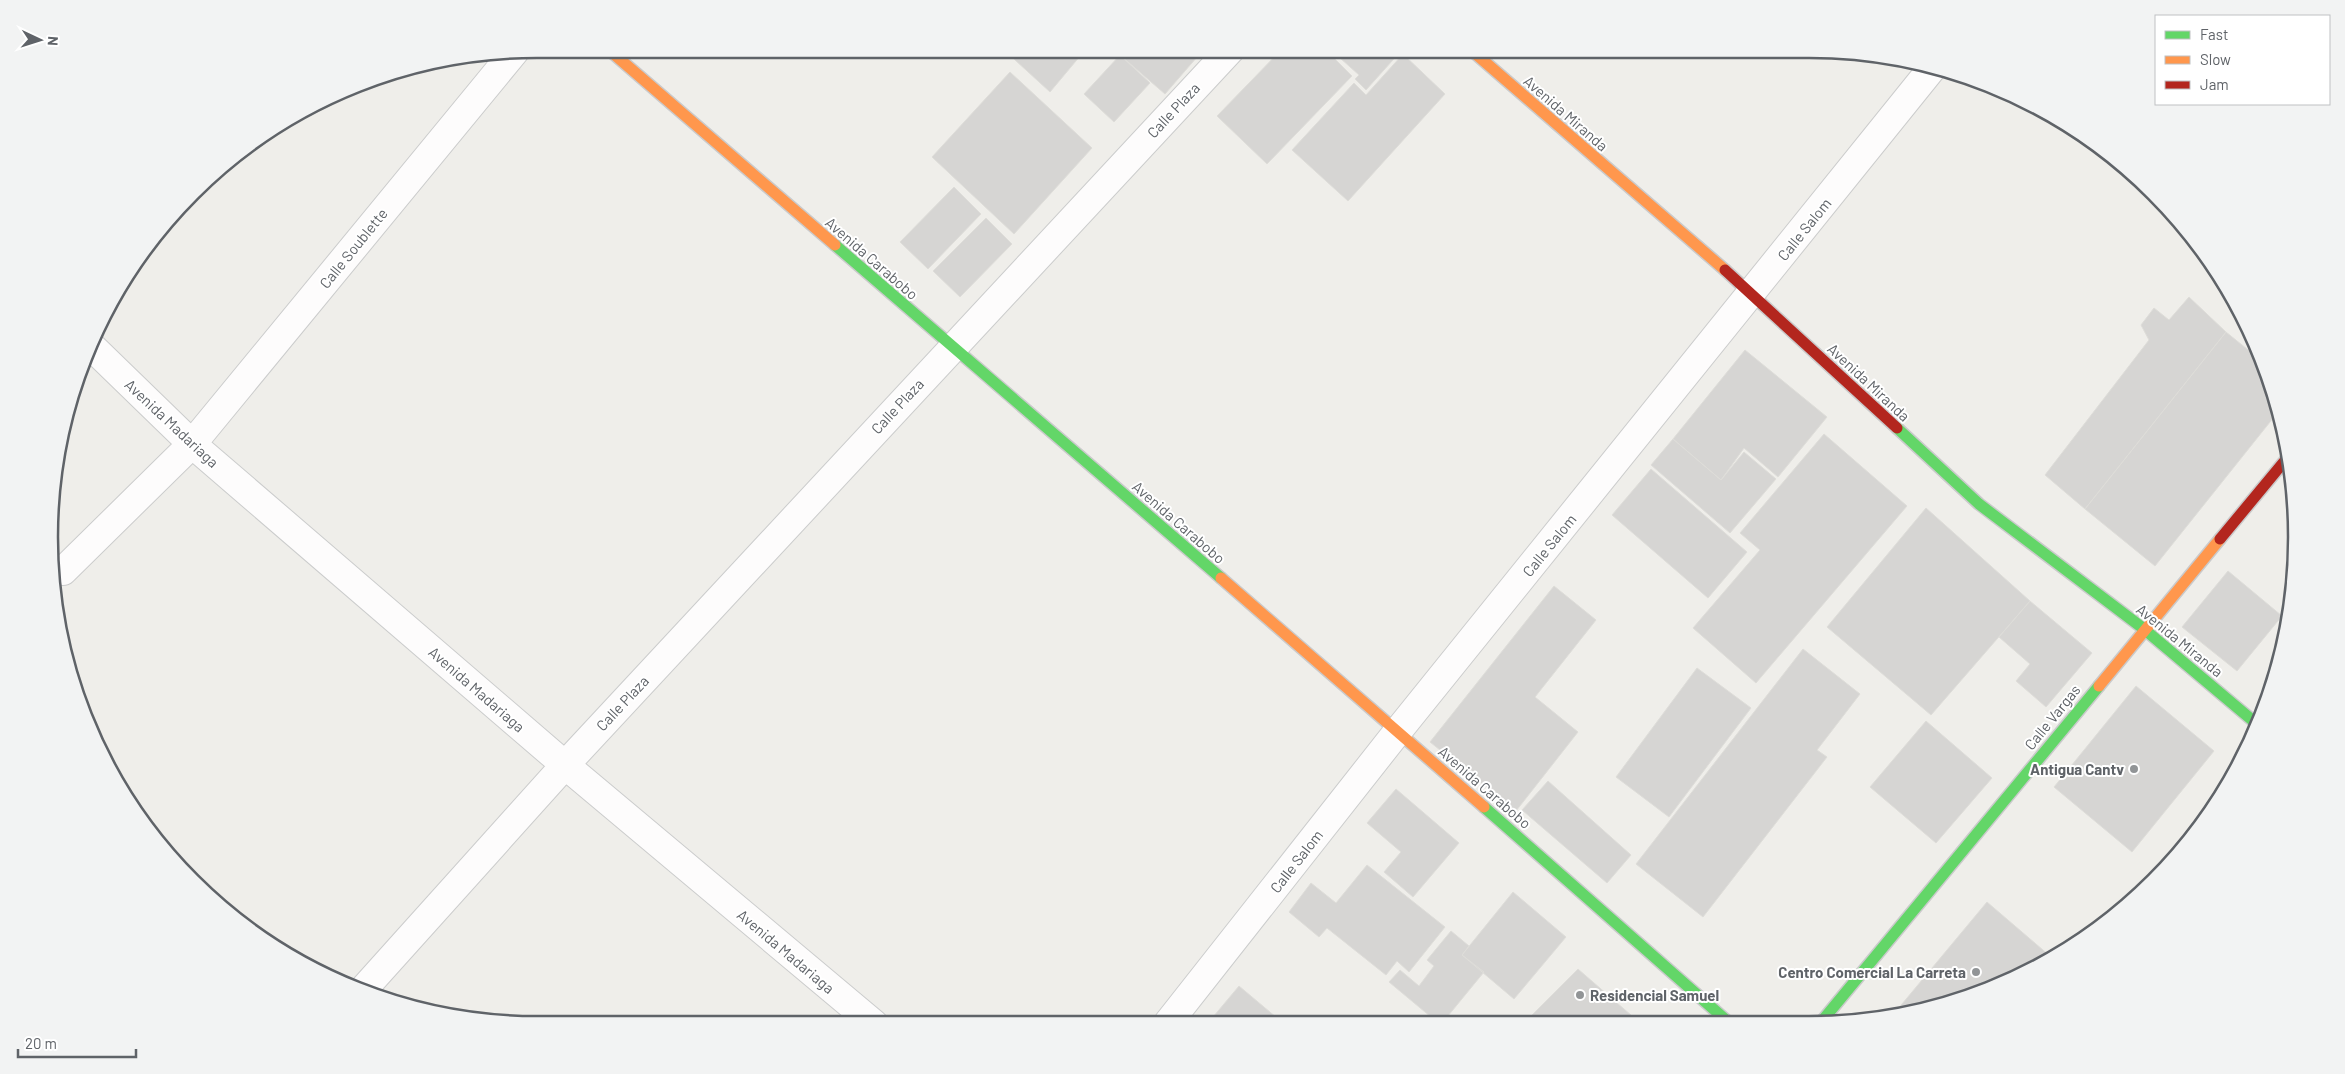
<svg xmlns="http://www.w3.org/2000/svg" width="2345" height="1074" viewBox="0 0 2345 1074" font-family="Barlow,sans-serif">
	<rect width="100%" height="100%" fill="#efeeea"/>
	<path fill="#d6d5d3" stroke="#deddd9" d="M1003,49H1086L1050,92Z
		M1125,49H1204L1165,94L1120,55Z
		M1282,49H1325L1352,76L1267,164L1217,116Z
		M1330,49H1398L1401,51L1366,90L1355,79L1359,75Z
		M1403,54L1445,94L1348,201L1292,150L1354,83L1366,95Z
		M1120,55L1150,83L1114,122L1084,94Z
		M1010,72L1092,148L1014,234L932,157Z
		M954,187L981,214L928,269L900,242Z
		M986,218L1012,244L960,297L933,271Z
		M2189,297L2226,332L2085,509L2045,475L2149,340L2141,325L2154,308L2169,320Z
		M2226,332L2263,362L2278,412L2155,566L2085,509Z
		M1745,350L1827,417L1778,477L1744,448L1721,480L1673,439Z
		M1824,434L1907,506L1756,683L1693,628L1760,550L1740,533Z
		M1673,439L1721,480L1744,452L1776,479L1730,533L1651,465Z
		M1651,469L1747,552L1708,598L1612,515Z
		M1926,508L2030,601L1931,715L1827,627Z
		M2228,571L2282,616L2237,671L2182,627Z
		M1554,586L1596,620L1535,697L1578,732L1516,811L1430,742Z
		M2030,601L2092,653L2046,707L2016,681L2030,664L1999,637Z
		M1803,649L1860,694L1817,750L1827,757L1703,917L1636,864Z
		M1697,668L1751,708L1669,817L1616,777Z
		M2136,686L2214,751L2132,852L2054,787Z
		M1926,721L1992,778L1936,843L1870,787Z
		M1548,781L1631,855L1607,883L1522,810Z
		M1396,789L1459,843L1413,897L1384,872L1401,852L1367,823Z
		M1367,865L1445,927L1409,972L1397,961L1386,975L1327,928L1319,937L1289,912L1311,883L1336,903Z
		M1513,892L1566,937L1514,999L1462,955Z
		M1987,902L2050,956L1995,988L1892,1016Z
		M1451,931L1469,946L1462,955L1484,972L1443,1022H1437L1389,982L1400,970L1419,986L1434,966L1427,960Z
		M1578,969L1639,1022H1525Z
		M1239,986L1283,1023H1208Z"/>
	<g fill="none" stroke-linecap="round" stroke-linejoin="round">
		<defs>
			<path id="street" d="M89,344L192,444L565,765L874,1024
				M63,571L192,444L515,51
				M361,992L565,765L1231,49
				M1168,1023L1398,731L1933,67"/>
			<path id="fast" d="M835,245L1221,578
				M1897,428L1979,504L2144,629L2258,725
				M1484,807L1727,1021
				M1822,1021L2099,686"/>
			<path id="slow" d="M608,49L835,245
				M1470,49L1725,270
				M1221,578L1484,807
				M2099,686L2220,539"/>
			<path id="jam" d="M1725,270L1897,428
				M2220,539L2288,457"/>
		</defs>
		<use href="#street" stroke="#cbcccc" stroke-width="30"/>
		<use href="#fast" stroke="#cacacb" stroke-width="14"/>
		<use href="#slow" stroke="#cacacb" stroke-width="14"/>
		<use href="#jam" stroke="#cacacb" stroke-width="14"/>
		<use href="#street" stroke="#fdfcfc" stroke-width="28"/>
		<use href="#fast" stroke="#63d668" stroke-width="11"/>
		<use href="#slow" stroke="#ff974d" stroke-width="11"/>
		<use href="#jam" stroke="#b3261e" stroke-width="11"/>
	</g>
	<g fill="#919496" stroke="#fff" stroke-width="2">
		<circle cx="2134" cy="769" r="5"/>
		<circle cx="1976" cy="972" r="5"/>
		<circle cx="1580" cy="995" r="5"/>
	</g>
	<g text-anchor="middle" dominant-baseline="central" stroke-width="4" stroke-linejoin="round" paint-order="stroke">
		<g font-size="15" fill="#5f6368" stroke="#fff">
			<text transform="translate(1173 110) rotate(-47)">Calle Plaza</text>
			<text transform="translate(1566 113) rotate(41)">Avenida Miranda</text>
			<text transform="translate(1804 229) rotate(-51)">Calle Salom</text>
			<text transform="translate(353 248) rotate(-51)">Calle Soublette</text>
			<text transform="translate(872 258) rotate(41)">Avenida Carabobo</text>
			<text transform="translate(1869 382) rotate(43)">Avenida Miranda</text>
			<text transform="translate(897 406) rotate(-47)">Calle Plaza</text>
			<text transform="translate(172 423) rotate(43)">Avenida Madariaga</text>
			<text transform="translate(1179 522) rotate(41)">Avenida Carabobo</text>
			<text transform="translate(1549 545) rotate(-51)">Calle Salom</text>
			<text transform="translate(2180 640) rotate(39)">Avenida Miranda</text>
			<text transform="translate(477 689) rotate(41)">Avenida Madariaga</text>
			<text transform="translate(622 703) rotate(-47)">Calle Plaza</text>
			<text transform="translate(2052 717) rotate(-51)">Calle Vargas</text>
			<text transform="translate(1485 787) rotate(41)">Avenida Carabobo</text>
			<text transform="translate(1296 861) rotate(-52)">Calle Salom</text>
			<text transform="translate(786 951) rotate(40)">Avenida Madariaga</text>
		</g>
		<g font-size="15" font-weight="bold" fill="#5f6368" stroke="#fff" text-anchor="end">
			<text x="2124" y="769">Antigua Cantv</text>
			<text x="1966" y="972">Centro Comercial La Carreta</text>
			<text x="1590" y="995" text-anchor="start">Residencial Samuel</text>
		</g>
	</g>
	<path d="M0 0H2345V1074H0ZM537 58H1809A479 479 0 0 1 2288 537V537A479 479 0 0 1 1809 1016H537A479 479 0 0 1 58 537V537A479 479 0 0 1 537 58Z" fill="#f2f3f3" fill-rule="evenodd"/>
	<path fill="none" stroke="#5f6368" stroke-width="2.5" d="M537 58H1809A479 479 0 0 1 2288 537V537A479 479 0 0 1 1809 1016H537A479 479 0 0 1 58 537V537A479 479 0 0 1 537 58Z"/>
	<rect x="2155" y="15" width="175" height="90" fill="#ffffff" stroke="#bfc1c3"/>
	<rect x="2165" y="31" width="25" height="8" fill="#63d668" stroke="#bfc1c3"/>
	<text x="2200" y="40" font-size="15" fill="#5f6368">Fast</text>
	<rect x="2165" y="56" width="25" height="8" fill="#ff974d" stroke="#bfc1c3"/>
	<text x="2200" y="65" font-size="15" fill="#5f6368">Slow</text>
	<rect x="2165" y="81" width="25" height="8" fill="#b3261e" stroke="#bfc1c3"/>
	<text x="2200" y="90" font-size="15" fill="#5f6368">Jam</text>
	<g transform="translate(40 40) rotate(94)" stroke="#ffffff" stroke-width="4" paint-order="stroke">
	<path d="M0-4L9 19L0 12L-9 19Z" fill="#5f6368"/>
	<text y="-8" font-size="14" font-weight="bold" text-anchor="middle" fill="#5f6368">N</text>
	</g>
	<path d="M18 1049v8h118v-8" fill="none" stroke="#5f6368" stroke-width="2.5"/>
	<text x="25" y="1049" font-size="15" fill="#5f6368" stroke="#ffffff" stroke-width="4" paint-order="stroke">20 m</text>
</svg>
